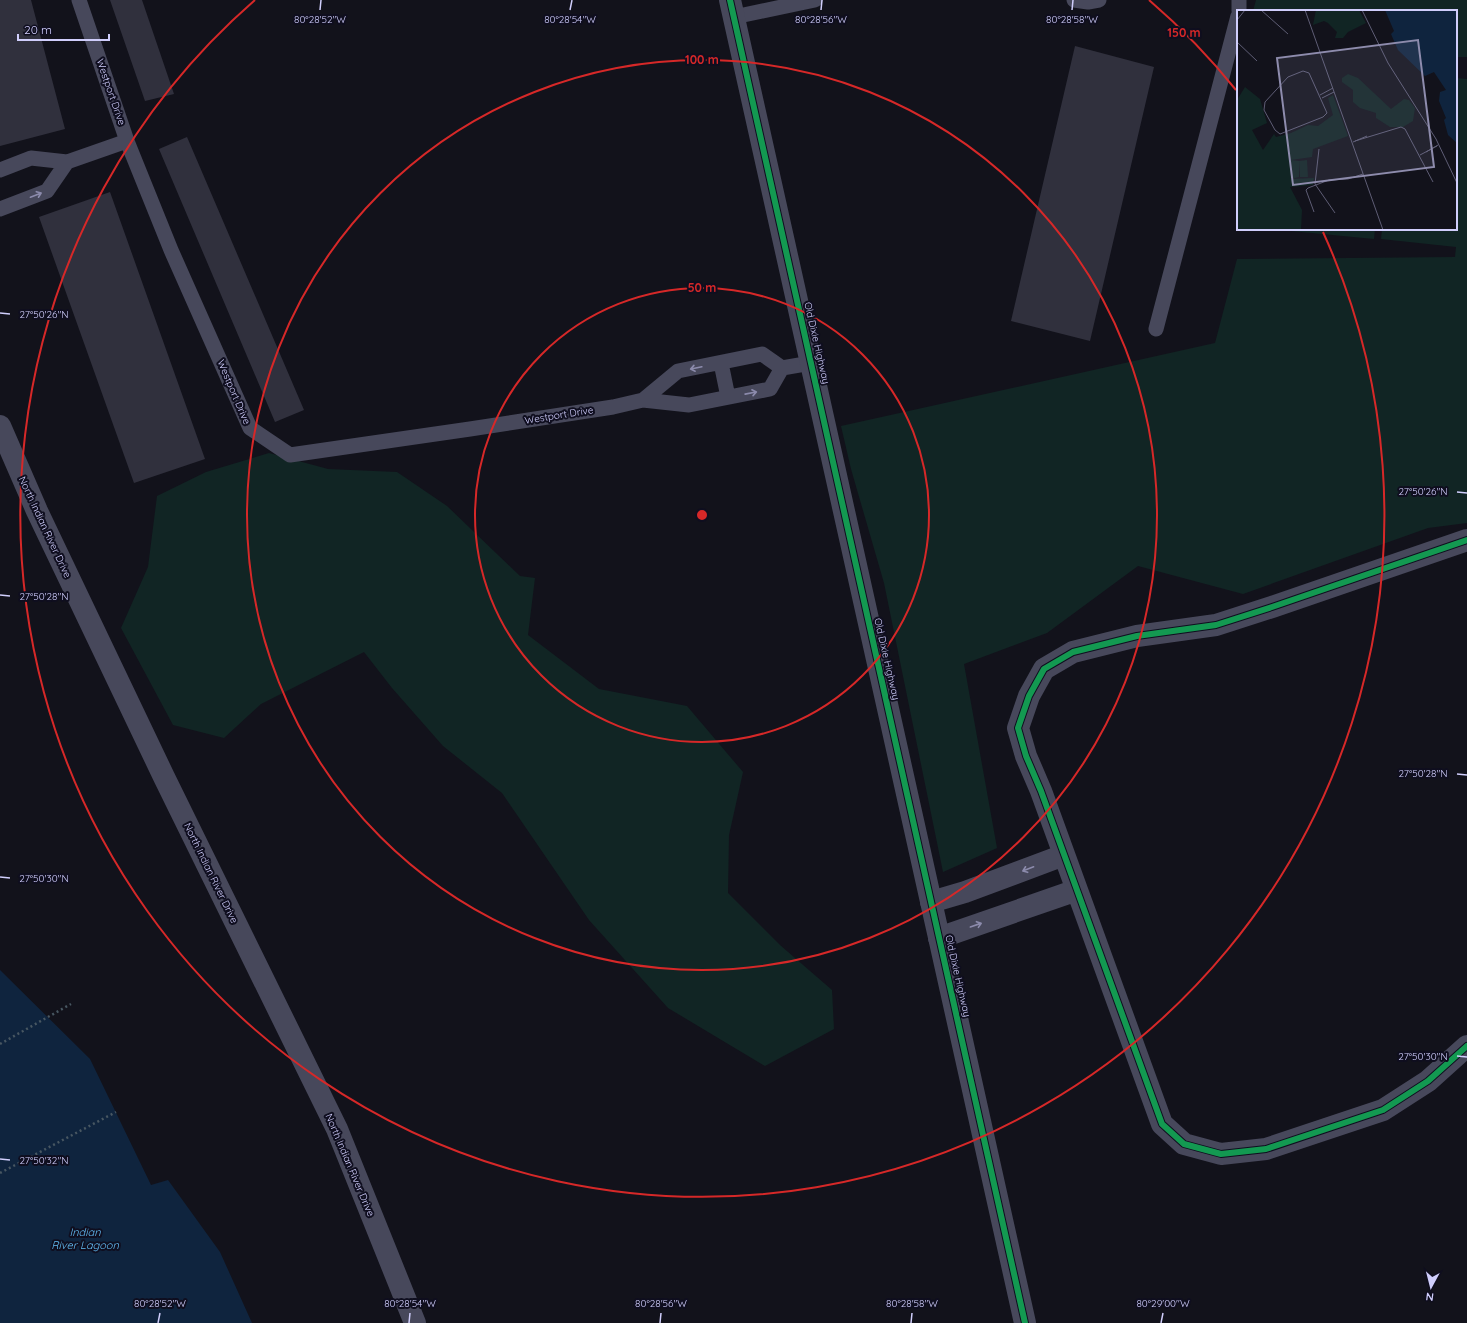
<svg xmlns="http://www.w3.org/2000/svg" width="1467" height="1323" viewBox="0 0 1467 1323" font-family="Quicksand,sans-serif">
	<rect width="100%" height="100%" fill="#12121b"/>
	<path fill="#112524" d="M1256,0H1467V57H1456V11H1253Z
		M1456,78L1467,79V523L1428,528L1243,594L1138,566L1047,633L964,664L997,848L943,872L884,583L851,469L841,426L1215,343L1237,259L1455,257L1456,247L1381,239L1382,229H1456Z
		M1292,229H1375L1374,239L1291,231Z
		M269,453L328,469L397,472L447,506L520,576L535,578L528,635L599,689L687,706L743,772L729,835L728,893L780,945L832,990L834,1029L765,1066L668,1008L589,920L502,793L443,746L392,688L364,652L261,704L224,738L173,725L121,628L148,567L157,496L206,472Z"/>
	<path fill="#0f243e" d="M0,970L90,1059L151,1185L168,1180L220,1252L252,1323H0Z"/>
	<path fill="#30303d" d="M0,0H31L65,129L0,146Z
		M110,0H142L174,94L145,101Z
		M1075,46L1154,67L1090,341L1011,321Z
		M187,137L304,410L275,422L159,149Z
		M110,192L205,459L134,483L39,217Z"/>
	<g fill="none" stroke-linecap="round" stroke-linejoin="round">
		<path stroke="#485762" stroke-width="2.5" stroke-dasharray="2 3" stroke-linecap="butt" d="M0,1044L71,1004
			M0,1173L116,1112"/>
		<path stroke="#47485b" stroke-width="15" d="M79,0L127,141L171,250L250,428L290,455L470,429L613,407L643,400L689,405L770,389L782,368
			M1074,0L1088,2L1099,0
			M1239,0V11
			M734,17L815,0
			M0,170L31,158L67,162L127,141
			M0,209L47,191L67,162
			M1156,329L1238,16
			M721,363L728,397
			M643,400L678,371L762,354L782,368L811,363"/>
		<path stroke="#47485b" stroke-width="22" d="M1467,540L1272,607L1216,625L1137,636L1073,652L1044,669L1029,696L1018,728L1026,756L1041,791L1162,1124L1184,1144L1221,1154L1266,1149L1383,1110L1428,1081L1467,1046
			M931,902L965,892L1064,855
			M939,938L1077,890"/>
		<path stroke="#47485b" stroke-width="22" d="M730,0L1025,1323
			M0,426L37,511L164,777L337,1129L415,1323"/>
		<defs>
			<path id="cycleway" d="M730,0L1025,1323
				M1467,540L1272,607L1216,625L1137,636L1073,652L1044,669L1029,696L1018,728L1026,756L1041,791L1162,1124L1184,1144L1221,1154L1266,1149L1383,1110L1428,1081L1467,1046"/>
		</defs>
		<use href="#cycleway" stroke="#0f0e1f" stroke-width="8"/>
		<use href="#cycleway" stroke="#139951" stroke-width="6"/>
	</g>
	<defs><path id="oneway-shaft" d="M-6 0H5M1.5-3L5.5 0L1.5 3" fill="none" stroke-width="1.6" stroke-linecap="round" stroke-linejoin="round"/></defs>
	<g stroke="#8c8bac">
		<use href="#oneway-shaft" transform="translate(36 195) rotate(-21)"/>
		<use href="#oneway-shaft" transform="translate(696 368) rotate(168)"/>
		<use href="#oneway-shaft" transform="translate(751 393) rotate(-11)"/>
		<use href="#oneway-shaft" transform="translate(1028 869) rotate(159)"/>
		<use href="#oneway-shaft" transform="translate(976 925) rotate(-19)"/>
	</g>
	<path fill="none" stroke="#d0cefc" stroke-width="1.5" d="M320,10L321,0M570,10L572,0M821,10L822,0M1072,10L1073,0M0,313L10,314M1457,492L1467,493M0,595L10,596M1457,774L1467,775M0,877L10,878M1457,1056L1467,1057M0,1159L10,1160M158,1323L160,1313M409,1323L410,1313M660,1323L661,1313M911,1323L912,1313M1161,1323L1163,1313"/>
	<g fill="none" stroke="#d62828" stroke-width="2">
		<circle cx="702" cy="515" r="227"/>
		<circle cx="702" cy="515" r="455"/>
		<path d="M1149 0A682 682 0 0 1 1236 90M1323 232A682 682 0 1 1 255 0"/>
	</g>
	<g text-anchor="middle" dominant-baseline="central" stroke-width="4" stroke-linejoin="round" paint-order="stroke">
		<g font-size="10" fill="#d0cefc" stroke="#0f0e1f">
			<text transform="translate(111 92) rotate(71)">Westport Drive</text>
			<text transform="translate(817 343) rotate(77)">Old Dixie Highway</text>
			<text transform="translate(234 392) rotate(67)">Westport Drive</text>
			<text transform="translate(559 415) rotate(-9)">Westport Drive</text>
			<text transform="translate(45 527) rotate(65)">North Indian River Drive</text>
			<text transform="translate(887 659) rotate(77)">Old Dixie Highway</text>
			<text transform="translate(211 873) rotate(64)">North Indian River Drive</text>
			<text transform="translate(958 976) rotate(77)">Old Dixie Highway</text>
			<text transform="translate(350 1165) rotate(67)">North Indian River Drive</text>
		</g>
		<g font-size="11" font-style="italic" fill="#63bef6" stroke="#0f0e1f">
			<text x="85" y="1232">Indian<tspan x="85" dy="13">River Lagoon</tspan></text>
		</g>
	</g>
	<g transform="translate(1237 10)">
		<rect width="220" height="220" fill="#12121b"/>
		<path d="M79,0H122L129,13L111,22L106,28H98L100,22L91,13L87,11L76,15ZM111,64L121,68L154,99L167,89L172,90L178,98L176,111L166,117H153L139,108V103L123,98L116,92V80L105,72V68ZM8,77L23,89L30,113L15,120L26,140L37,124L39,127L54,123L71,115L81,116L96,105L91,88L96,85L111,126L76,139L75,147L54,150L62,151V167L53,169L77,168L76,175L53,177L65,200L64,220H0V90ZM70,150L71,167H63L62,151Z" fill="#112524"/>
		<path d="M220,0V133L211,125L207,110L209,108L202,91L203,82L209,80L197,62L188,66L161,40L154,24L157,21L148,0Z" fill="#0f243e"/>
		<path fill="none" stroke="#5e5d75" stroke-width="1" d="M24,0L51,24M68,0L146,220M125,0L151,53L199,129L220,173M0,10L8,0M0,32L20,51M66,61L72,63L90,103L86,107L43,124L38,120L27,100L28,92L51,67ZM83,85L96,78M85,88L97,82M118,131L164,117L168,119L196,172M116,132L130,126M82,139L78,174L98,203M189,142L201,135M183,145L200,136M77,202L69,180L71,178L92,170L111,169L126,164"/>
		<path fill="#8e8cad" fill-opacity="0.15" stroke="#8e8cad" stroke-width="2" d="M181,30L197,157L56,175L40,48Z"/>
		<rect width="220" height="220" fill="none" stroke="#d0cefc" stroke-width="2"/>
	</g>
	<g font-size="10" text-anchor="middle" fill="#d0cefc" stroke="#0f0e1f" stroke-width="4" stroke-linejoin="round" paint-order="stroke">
		<text x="320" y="23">80°28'52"W</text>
		<text x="570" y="23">80°28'54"W</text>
		<text x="821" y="23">80°28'56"W</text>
		<text x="1072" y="23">80°28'58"W</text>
		<text x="44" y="318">27°50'26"N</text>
		<text x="1423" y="495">27°50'26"N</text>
		<text x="44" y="600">27°50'28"N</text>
		<text x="1423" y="777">27°50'28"N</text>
		<text x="44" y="882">27°50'30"N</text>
		<text x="1423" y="1060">27°50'30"N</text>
		<text x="44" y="1164">27°50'32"N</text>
		<text x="160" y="1307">80°28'52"W</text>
		<text x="410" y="1307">80°28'54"W</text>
		<text x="661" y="1307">80°28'56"W</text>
		<text x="912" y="1307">80°28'58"W</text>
		<text x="1163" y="1307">80°29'00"W</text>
	</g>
	<circle cx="702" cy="515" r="6" fill="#d62828" stroke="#0f0e1f" stroke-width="2"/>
	<g font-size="12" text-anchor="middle" font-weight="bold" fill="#d62828" stroke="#0f0e1f" stroke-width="4" stroke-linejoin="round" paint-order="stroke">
		<text x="1184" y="37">150 m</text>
		<text x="702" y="64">100 m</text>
		<text x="702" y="292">50 m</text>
	</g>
	<g transform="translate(1431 1287) rotate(187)" stroke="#0f0e1f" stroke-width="3" paint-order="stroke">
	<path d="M0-3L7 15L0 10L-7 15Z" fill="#d0cefc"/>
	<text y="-6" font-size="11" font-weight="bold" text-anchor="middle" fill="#d0cefc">N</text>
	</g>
	<path d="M18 34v6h91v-6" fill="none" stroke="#d0cefc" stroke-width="2"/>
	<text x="24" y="34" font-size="12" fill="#d0cefc" stroke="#0f0e1f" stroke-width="3" paint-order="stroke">20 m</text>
</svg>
